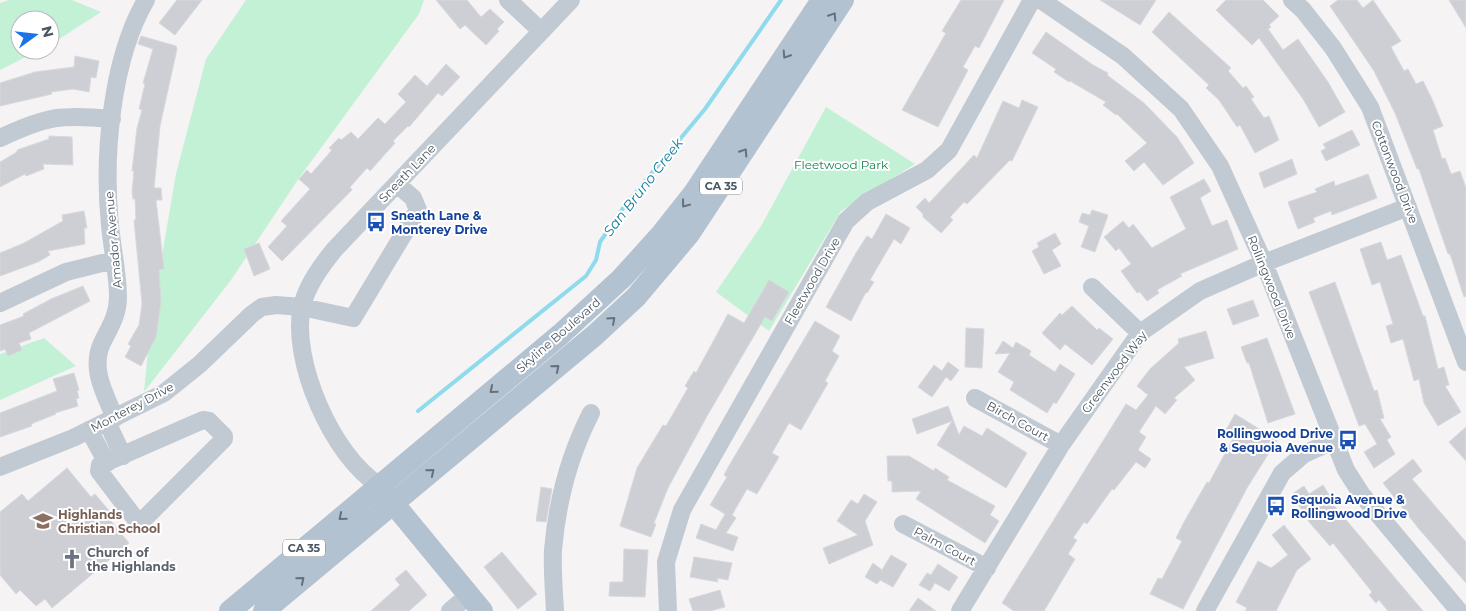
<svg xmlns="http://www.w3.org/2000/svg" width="1466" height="611" viewBox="0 0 1466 611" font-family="Montserrat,sans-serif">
	<rect width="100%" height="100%" fill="#f5f3f3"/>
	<path fill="#c3f1d5" d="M9,0H72L101,12L50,45V20H20V50H40L0,70V3Z
		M246,0H424L419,14L299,178L231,280L144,392L151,319L176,174L206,59Z
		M826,107L915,164L841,211L769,331L716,292L761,226Z
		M44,338L76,366L0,400V354Z"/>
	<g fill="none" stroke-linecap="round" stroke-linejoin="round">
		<path stroke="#90daee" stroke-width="4" d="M418,411L586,276L596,260L600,242L626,204L705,109L781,0"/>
	</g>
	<path fill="#cdcfd5" stroke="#d7d9de" d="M177,0H202L175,35L159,23Z
		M436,0H467L481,17L490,9L504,22L497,29L499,31L486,45L465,25L460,29Z
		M961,0H1004L979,48L975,46L963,67L968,70L938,127L902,110L946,33L942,31Z
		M1100,0H1156L1140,25Z
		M1226,0H1263L1279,16L1269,25L1271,27L1268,29L1283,50L1298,39L1328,82L1345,112L1319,127L1303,99L1259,38L1252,45L1216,10Z
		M1338,0H1357L1363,8L1373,0L1401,41L1391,47L1404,71L1408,69L1416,84L1423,81L1432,99L1443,126L1433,130L1442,159L1445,158L1451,174L1460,171L1466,188V296L1464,297L1450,254H1448L1419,169H1417L1395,113L1374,71L1330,6Z
		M1449,0H1466V28Z
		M1169,12L1231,68L1228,71L1243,88L1246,86L1254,97L1251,99L1264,118L1269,116L1279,140L1255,153L1240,125L1237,127L1219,100L1206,88L1209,85L1152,32Z
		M1046,32L1093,65L1108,73L1107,75L1144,103L1177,137L1194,163L1163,185L1144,162L1134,171L1125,161L1147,143L1117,114L1116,115L1103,105L1106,102L1070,81L1069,82L1054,72L1056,69L1032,53Z
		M141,36L176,46L177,49L160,126L154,188H161L162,200H156L164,269L159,270L161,302L156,337L141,366L125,357L131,346L128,344L139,325L142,304L134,220H136L135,199H133L132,192L134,171H132L137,128L142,110L139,109L145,84L143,83L153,49L138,44Z
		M75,56L99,61L96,78L91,77L89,92L73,89L51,92L52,94L0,106V83L35,72L74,67Z
		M446,64L460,77L442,96L438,93L409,127L408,126L393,141L395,143L370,171L367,168L350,187L352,190L282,261L268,247L287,226L281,221L310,189L299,179L307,170L311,174L332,150L329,148L339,138L341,140L351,132L358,139L378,118L385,124L406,102L398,94L415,75L427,86Z
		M1022,100L1038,107L1012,161L1010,160L967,204L964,202L950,217L953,220L941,233L923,217V214L916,207L925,198L929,203L974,155L977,158L1003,101L1019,108Z
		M1352,130L1360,145L1326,161L1321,151L1326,148L1323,144Z
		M49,136L72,137L73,165L43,164L44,169L26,176L25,174L0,187V162L17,152V150L49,139Z
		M1292,159L1297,174L1264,188L1259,173Z
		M1368,174L1377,198L1332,215L1331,211L1313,218L1315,222L1298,229L1288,202L1317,192L1315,189L1334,181L1335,186Z
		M1204,179L1211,191L1200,198L1212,226L1227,220L1238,249L1180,274L1182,276L1157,290L1159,293L1147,301L1140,292L1137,293L1121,271L1131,264L1119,248L1116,251L1104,237L1123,221L1129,228L1133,224L1152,248L1186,229L1170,197Z
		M1092,210L1108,215L1095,252L1081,247L1089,226L1079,222L1082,213L1090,215Z
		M84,211L87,228H84L85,244L48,251L50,255L38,262L0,276V253L24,243L63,221L62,215Z
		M886,214L910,228L901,244L894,239L870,280L874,282L867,293L866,292L851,321L826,307L856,253L867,236L872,239Z
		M1055,233L1061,244L1052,250L1061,266L1044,274L1032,251L1039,247L1037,243Z
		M1381,242L1387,260L1401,255L1423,316H1425L1438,369L1444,367L1449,385L1445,386L1461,412L1438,426L1424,403L1419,379L1414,381L1403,339L1391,343L1386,326L1393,324L1380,282L1372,285L1360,249Z
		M259,243L270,269L254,276L244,249Z
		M769,280L789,292L772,321L765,317L707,416L668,488L654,523L656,524L651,537L620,526L637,468L663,425L666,426L688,388L685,386L694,371L696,373L728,314L744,323Z
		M1335,282L1374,391L1377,390L1384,418L1380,419L1391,437L1387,440L1395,454L1374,468L1364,452L1377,444L1365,424L1359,426L1309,292Z
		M83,286L90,301L29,333L31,339L19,343L22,350L8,356L5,349L0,351V325L24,316L23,314L51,299Z
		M1253,300L1259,316L1233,325L1227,309Z
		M1072,306L1097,330L1099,328L1113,339L1092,365L1065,344L1060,350L1042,333L1060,313L1062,315Z
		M815,321L840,336L832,351L839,356L825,381L828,383L801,430L789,423L772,453L779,457L757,494L747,489L732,515L736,518L726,533L738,537L733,551L696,538L701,524L716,530L725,514L710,505L727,477L724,475L730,464Z
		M966,328L984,329L982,368L965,367Z
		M1206,331L1214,358L1184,367L1195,380L1174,398L1177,400L1165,414L1156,406L1139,432L1146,437L1138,450L1151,459L1145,468L1136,462L1114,490L1112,489L1087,524L1084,522L1073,538L1077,540L1068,554L1075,559L1044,611H1014L1002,603L1126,404L1136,410L1148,395L1137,386L1150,369L1179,343L1178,339Z
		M1267,338L1295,414L1268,423L1249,363H1247L1241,347Z
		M1003,341L1013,348L1016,342L1031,351L1029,355L1055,372L1060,364L1075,374L1056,404L1054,402L1047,413L1010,390L1014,382L998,372L1010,353L995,354Z
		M948,362L959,370L951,381L946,377L932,397L918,387L934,365L942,371Z
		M74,373L79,390L77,391L79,398L76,399L78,406L55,413L56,414L31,424L32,426L0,437V413L57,391L53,379Z
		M948,406L959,435L964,426L982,436L987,428L1027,453L1006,488L937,445L952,421L917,434L912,419Z
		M1235,414L1277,440L1247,488L1183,609L1150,594L1158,578L1162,579L1182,541L1176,538L1184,522L1207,482L1209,483L1235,435L1226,430Z
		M1466,427V461L1449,442Z
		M887,456H909L934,471L935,468L949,477L947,480L995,506L990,515L999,521L985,543L916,499L921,491L892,492V481H888Z
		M1413,459L1422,471L1412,479L1466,542V583L1419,529L1383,483Z
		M67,468L91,497L95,494L111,513L107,516L129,543L52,608L45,599L36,606L20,590L16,594L0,575V512L22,494L28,501Z
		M1323,485L1333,501L1331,502L1423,611H1388L1379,600L1376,603L1369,595L1372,592L1333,543L1330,546L1309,522L1292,494L1304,486L1309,494Z
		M541,487L552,489L546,522L536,521Z
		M864,494L877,502L865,521L873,545L829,564L823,548L858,535L837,521L851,500L858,504Z
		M1284,525L1311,559L1297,570L1276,611H1245L1247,608L1236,602L1258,561L1271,568L1288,555L1272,535Z
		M624,549L648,550L645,597L609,596L610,582H623Z
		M502,552L537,594L518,609L484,567Z
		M891,555L907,564L893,587L880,580L877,584L865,577L873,563L882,570Z
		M694,557L732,563L728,580L717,578L718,582L690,577Z
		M938,564L958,577L949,591L935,583L930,591L919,585L927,573L931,575Z
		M406,570L427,595L409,611H371L400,585L395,579Z
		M720,590L725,607L710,611H693L689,599Z
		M918,598L936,611H909Z"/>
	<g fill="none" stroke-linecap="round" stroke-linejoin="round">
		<path stroke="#c1cad2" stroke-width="18" d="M508,0L541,31
			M1041,0L1123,56L1181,109L1220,166L1264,263L1346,470L1362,495L1459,611
			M1292,0L1303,10L1333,48L1370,107L1466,362
			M0,138C47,116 61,114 112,119
			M1092,287L1140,333
			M0,303L66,272L114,260
			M975,398L1061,445
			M115,418C105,394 90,369 102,343C110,327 118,315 118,297C118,273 112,249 110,225C103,157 111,60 146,0
			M203,420L209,421L224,436V439L142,521H137L99,471L100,465Z
			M107,422L123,456
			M89,430L107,463
			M0,467L73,438L164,393L200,364L252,314L262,307L276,305L302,307L353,318L418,210L413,198L397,184
			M379,485C333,457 290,360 302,306C307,285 321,266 334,250L571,0
			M903,524L987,568
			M450,611L469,595
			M555,611C554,591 552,569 553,550C557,503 570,454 591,413
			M668,611L666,562L682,510L846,221L867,202L927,170L949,150L1032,0
			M960,611L1061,445L1140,333L1200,291L1264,263L1408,207
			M1205,611L1282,473L1304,454L1333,441"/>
		<path stroke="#b3c2d1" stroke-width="22" d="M384,492L482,611
			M230,611L561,334L622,278L660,236L694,193L822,0
			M264,611L595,335L636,297L689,234L843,0"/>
	</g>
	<defs><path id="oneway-chevron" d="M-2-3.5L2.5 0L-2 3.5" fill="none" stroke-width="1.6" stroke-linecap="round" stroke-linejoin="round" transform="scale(1.25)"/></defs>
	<g stroke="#64717d">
		<use href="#oneway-chevron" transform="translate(833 16) rotate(-57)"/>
		<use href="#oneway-chevron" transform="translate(786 55) rotate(123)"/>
		<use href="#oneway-chevron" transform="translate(744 152) rotate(-57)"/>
		<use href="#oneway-chevron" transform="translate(685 204) rotate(127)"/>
		<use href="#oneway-chevron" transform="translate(612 320) rotate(-42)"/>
		<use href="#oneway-chevron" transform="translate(556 368) rotate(-40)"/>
		<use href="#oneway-chevron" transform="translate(493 390) rotate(140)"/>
		<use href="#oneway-chevron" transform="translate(431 472) rotate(-40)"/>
		<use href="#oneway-chevron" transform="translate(342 517) rotate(140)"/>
		<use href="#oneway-chevron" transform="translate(301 580) rotate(-40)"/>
	</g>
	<defs>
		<symbol id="bus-bare" viewBox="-9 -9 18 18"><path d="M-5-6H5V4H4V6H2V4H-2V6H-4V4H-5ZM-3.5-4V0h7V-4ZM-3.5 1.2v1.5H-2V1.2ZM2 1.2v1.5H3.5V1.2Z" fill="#1a4fb4" stroke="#fff" stroke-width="2.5" paint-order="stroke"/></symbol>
		<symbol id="school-bare" viewBox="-9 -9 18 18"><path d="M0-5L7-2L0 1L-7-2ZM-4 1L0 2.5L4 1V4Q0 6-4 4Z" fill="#8d6e63" stroke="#fff" stroke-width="2.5" paint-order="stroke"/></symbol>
		<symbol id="church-bare" viewBox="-9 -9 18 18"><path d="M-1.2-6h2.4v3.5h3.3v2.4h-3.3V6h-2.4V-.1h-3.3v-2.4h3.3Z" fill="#6b7280" stroke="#fff" stroke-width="2.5" paint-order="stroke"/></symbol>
	</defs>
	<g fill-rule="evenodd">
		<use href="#bus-bare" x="362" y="208" width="28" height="28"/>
		<use href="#bus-bare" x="1334" y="426" width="28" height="28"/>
		<use href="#bus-bare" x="1262" y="492" width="28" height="28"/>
		<use href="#school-bare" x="29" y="507" width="28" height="28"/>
		<use href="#church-bare" x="58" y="545" width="28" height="28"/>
	</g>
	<g text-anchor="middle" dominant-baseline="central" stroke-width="4" stroke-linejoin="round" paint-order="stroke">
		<g fill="#fff" stroke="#808990" stroke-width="1">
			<rect x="700" y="177.5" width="42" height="17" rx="4"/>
			<rect x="283" y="539.5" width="42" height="17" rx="4"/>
		</g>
		<g font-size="11" font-weight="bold" fill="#4a5661">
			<text x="721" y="186">CA 35</text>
			<text x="304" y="548">CA 35</text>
		</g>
		<g font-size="12" fill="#17864f" stroke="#fff">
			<text x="841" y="164">Fleetwood Park</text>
		</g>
		<g font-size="12" fill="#4a5661" stroke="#fff">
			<text transform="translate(1395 172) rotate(69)">Cottonwood Drive</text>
			<text transform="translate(407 173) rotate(-46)">Sneath Lane</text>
			<text transform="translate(113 240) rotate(-95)">Amador Avenue</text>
			<text transform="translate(812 281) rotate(-60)">Fleetwood Drive</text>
			<text transform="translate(1272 287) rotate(68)">Rollingwood Drive</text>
			<text transform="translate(558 335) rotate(-41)">Skyline Boulevard</text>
			<text transform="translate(1114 372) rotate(-53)">Greenwood Way</text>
			<text transform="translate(132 407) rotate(-28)">Monterey Drive</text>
			<text transform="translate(1018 421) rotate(29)">Birch Court</text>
			<text transform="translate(945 546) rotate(28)">Palm Court</text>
		</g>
		<g font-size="12" font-weight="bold" fill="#164399" stroke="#fff" text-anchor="start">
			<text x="391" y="215">Sneath Lane &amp;<tspan x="391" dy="14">Monterey Drive</tspan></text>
			<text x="1333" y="433" text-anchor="end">Rollingwood Drive<tspan x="1333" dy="14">&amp; Sequoia Avenue</tspan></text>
			<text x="1291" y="499">Sequoia Avenue &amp;<tspan x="1291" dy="14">Rollingwood Drive</tspan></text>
		</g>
		<g font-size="12" font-weight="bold" fill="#785e54" stroke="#fff" text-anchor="start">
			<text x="58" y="514">Highlands<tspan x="58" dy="14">Christian School</tspan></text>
		</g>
		<g font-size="12" font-weight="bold" fill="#5b616d" stroke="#fff" text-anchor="start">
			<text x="87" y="552">Church of<tspan x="87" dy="14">the Highlands</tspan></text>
		</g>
		<g font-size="14" font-style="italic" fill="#0c7c9b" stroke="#fff">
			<text transform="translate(643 187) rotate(-52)">San Bruno Creek</text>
		</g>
	</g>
	<g transform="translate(35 35) rotate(75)"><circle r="24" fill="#ffffff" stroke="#b7bbc0"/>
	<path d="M0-4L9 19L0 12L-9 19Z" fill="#1a73e8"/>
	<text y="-8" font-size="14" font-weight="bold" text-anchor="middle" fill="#4a5661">N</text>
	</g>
</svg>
